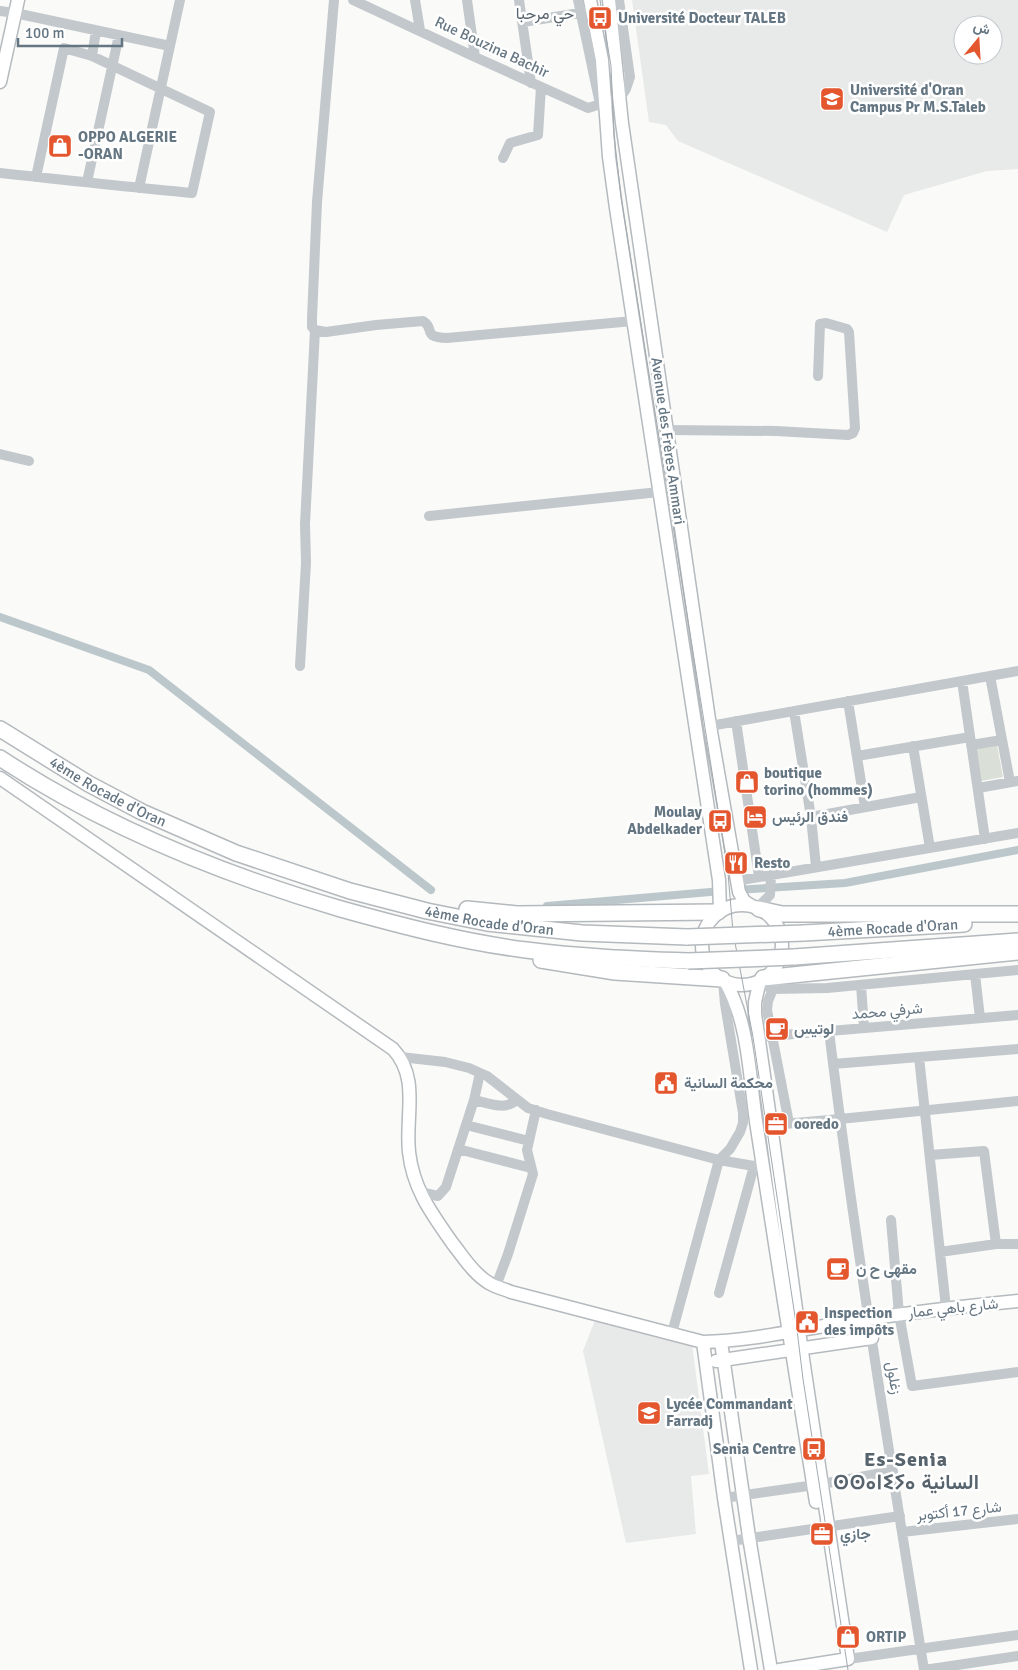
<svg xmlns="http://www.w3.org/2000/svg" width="1018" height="1670" viewBox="0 0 1018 1670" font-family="Signika,Vazirmatn,'Noto Sans Tifinagh',sans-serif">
	<rect width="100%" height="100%" fill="#fafaf8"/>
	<path fill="#e8e9e9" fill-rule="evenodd" d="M632,0H1018V169L987,171L904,195L887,232L678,141L666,125L649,122ZM963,25H993V55H963Z
		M595,1320L692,1344L709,1474L691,1476L696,1534L626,1543L583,1351Z"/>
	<path fill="#dadfd7" d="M997,745L1003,777L981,781L976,748Z"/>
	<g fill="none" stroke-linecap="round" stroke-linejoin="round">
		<path stroke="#bbc7cb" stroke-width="8" d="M0,617L149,670L431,890
			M736,890L845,883L1018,850
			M547,906L722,891"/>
		<defs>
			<path id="major" d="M590,0L602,60L609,157L616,208L719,880L720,911
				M609,0L622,123L710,726L739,892L744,901L752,906
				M0,82L18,0
				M0,778L393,1049C420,1078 405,1116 409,1152C413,1189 432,1214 453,1244C464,1258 474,1274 489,1283C495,1287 504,1289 511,1292L703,1342C747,1341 792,1331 836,1324C896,1314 957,1307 1018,1301
				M702 945a40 40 0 1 1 80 0a40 40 0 1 1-80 0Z
				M760,980L755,1002V1014C772,1126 786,1239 802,1352C817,1454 833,1557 848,1659L779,1670
				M725,981C750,1025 749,1078 757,1128C776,1253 796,1377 816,1502
				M703,1342L724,1498L751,1670
				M721,1342L749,1537L771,1670
				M716,1361L872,1338"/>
			<g id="highway">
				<path id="s1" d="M0,729L89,784L142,812L236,853L350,891L427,911L487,923L582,933L687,937"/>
				<path d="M0,758C105,827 221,874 341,909C402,926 463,942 526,950C580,957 634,959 688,961"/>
				<path d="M467,909L517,914L718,912"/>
				<path d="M759,909L782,914H1018"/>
				<path id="s2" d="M804,933L964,924"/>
				<path d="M794,957L1018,941"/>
				<path d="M541,960L615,972L722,979"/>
				<path d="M763,978L1018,952"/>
			</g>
		</defs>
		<use href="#major" stroke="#b5babe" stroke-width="15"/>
		<use href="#highway" stroke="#b4b9bd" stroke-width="18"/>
		<path stroke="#c3c8cc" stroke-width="10" d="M334,0L317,202L312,318V327L315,330L326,332L376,325L423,321C436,329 421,337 447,338L633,321
			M353,0L475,57L588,108L620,98L626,89L630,77L619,0
			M415,0L420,30
			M467,0L475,57
			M519,0L531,83
			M578,0L600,104
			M0,11L15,13L170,46
			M523,22L586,12
			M92,56L96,31
			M503,158L510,143L538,135L541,87
			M0,173C64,180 128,187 192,193L210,112L92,56L64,48L36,177
			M87,182L119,35
			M139,188L180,0
			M667,430L776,431L848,435L853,433L855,428L849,332L847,329L826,323L820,324L818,376
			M0,454L29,461
			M429,516L659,492
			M300,666L306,563L305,524L315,330
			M990,676L1010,782
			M962,681L985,839
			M848,701L865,807
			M794,711L811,817L816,867
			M736,721L759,877
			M710,726L1018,671
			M971,745L1002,740
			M913,746L930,848
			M857,756L970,737
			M978,788L1018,781
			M811,817L921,797
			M736,881L1018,833
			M757,908L770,895L771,875
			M975,974L980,1018
			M761,979L768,987L773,989L827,988L1018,970
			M861,985L864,1028
			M773,989L768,1001L767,1010L789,1123
			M829,1031C855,1245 890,1457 924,1670L1018,1656
			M758,1037L1018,1015
			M401,1057L445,1062L469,1068L487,1076L528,1108L547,1114L719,1160L754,1166L763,1165
			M919,1057L946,1308
			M833,1064L1018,1049
			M474,1100C489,1103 504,1111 517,1100
			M466,1125L529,1141
			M772,1125L840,1119L1018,1101
			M458,1149L531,1168
			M930,1155L984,1151L996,1244
			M420,1192L438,1196L446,1187L474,1100L480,1073
			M891,1220L899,1314L912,1386L1018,1372
			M940,1252L996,1244H1018
			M496,1286L508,1254L533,1174L527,1150L536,1110
			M719,1293L754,1166
			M672,1333L719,1160L730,1149L740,1132L743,1123V1113L725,1004L723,982
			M724,1498L822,1484L893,1471
			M902,1532L1018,1519
			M731,1541L900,1516
			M848,1659L1018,1635"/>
		<use href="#major" stroke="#fff" stroke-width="12"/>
		<use href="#highway" stroke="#fff" stroke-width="15"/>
		<path stroke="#a2aab0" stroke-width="1" d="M600,0L611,66L614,135L621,197L728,873L733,932L753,1037L797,1330L803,1379L848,1670"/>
		<defs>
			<path id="highway-bridge" d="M687,937L804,933
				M688,961L794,957"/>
		</defs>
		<use href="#highway-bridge" stroke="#b4b9bd" stroke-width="18" stroke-linecap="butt"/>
		<use href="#highway-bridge" stroke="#fff" stroke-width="15"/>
	</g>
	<defs>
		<symbol id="bus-square" viewBox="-11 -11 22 22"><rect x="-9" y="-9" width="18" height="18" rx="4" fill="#e4572e" stroke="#fff"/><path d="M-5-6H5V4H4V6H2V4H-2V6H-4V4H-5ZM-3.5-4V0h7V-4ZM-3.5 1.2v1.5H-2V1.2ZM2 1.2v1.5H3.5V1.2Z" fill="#fff"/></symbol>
		<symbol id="university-square" viewBox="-11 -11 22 22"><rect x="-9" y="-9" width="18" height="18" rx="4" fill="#e4572e" stroke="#fff"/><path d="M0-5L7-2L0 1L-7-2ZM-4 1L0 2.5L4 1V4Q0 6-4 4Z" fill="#fff"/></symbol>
		<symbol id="shop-square" viewBox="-11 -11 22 22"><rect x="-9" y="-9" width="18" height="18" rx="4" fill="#e4572e" stroke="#fff"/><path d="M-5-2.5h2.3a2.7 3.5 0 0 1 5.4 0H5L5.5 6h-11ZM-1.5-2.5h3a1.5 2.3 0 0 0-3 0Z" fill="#fff"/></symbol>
		<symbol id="hotel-square" viewBox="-11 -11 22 22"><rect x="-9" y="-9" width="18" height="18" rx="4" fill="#e4572e" stroke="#fff"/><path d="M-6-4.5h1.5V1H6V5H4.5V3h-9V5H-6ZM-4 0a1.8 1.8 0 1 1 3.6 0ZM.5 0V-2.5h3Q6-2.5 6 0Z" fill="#fff"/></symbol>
		<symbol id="restaurant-square" viewBox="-11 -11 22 22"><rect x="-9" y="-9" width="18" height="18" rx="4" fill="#e4572e" stroke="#fff"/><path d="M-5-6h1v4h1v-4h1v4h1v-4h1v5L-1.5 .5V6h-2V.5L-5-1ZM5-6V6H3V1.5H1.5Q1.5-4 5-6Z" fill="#fff"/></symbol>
		<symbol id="cafe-square" viewBox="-11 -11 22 22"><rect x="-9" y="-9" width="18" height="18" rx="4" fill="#e4572e" stroke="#fff"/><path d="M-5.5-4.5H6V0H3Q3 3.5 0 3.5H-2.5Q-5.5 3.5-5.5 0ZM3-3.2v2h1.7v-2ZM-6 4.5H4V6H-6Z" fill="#fff"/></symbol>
		<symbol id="civic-square" viewBox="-11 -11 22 22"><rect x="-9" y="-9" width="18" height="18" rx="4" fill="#e4572e" stroke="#fff"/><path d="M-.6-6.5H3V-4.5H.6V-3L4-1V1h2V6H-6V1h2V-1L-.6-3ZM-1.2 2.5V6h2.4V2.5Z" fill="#fff"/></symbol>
		<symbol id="office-square" viewBox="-11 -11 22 22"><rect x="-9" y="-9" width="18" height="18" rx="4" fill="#e4572e" stroke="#fff"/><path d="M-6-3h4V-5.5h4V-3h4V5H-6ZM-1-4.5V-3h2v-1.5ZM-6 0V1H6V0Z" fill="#fff"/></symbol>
		<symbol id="school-square" viewBox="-11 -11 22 22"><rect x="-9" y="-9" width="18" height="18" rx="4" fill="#e4572e" stroke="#fff"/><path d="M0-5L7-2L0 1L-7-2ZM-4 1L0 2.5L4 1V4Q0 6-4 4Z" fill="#fff"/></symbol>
	</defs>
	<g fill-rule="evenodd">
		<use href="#bus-square" x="586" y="4" width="28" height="28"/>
		<use href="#university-square" x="818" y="85" width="28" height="28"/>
		<use href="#shop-square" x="46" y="132" width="28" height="28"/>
		<use href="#shop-square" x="733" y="768" width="28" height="28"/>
		<use href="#hotel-square" x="741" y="803" width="28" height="28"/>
		<use href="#bus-square" x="706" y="807" width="28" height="28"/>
		<use href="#restaurant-square" x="722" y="849" width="28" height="28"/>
		<use href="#cafe-square" x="763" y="1015" width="28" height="28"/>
		<use href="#civic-square" x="652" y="1069" width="28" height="28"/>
		<use href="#office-square" x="762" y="1110" width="28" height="28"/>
		<use href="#cafe-square" x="824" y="1255" width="28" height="28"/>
		<use href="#civic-square" x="793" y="1308" width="28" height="28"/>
		<use href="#school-square" x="635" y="1399" width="28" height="28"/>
		<use href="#bus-square" x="800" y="1435" width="28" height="28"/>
		<use href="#office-square" x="808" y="1520" width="28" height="28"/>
		<use href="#shop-square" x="834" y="1623" width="28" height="28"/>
	</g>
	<g text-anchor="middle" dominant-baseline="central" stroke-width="5" stroke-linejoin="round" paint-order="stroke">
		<g font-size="15" font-weight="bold" fill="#657683" stroke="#fff" text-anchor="start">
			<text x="618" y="18">Université Docteur TALEB</text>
			<text x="850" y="90">Université d'Oran<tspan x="850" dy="17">Campus Pr M.S.Taleb</tspan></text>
			<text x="78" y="137">OPPO ALGERIE<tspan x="78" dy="17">-ORAN</tspan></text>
			<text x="764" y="773">boutique<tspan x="764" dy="17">torino (hommes)</tspan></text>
			<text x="702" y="812" text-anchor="end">Moulay<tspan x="702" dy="17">Abdelkader</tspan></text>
			<text x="772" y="817">فندق الرئيس</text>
			<text x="754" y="863">Resto</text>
			<text x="794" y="1029">لوتيس</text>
			<text x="684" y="1083">محكمة السانية</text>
			<text x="794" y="1124">ooredo</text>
			<text x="856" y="1269">مقهى ح ن</text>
			<text x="824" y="1313">Inspection<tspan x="824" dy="17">des impôts</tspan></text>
			<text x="666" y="1404">Lycée Commandant<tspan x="666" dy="17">Farradj</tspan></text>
			<text x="796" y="1449" text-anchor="end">Senia Centre</text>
			<text x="840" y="1534">جازي</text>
			<text x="866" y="1637">ORTIP</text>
		</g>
		<g font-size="15" fill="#657683" stroke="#fff">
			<text transform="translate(492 47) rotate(25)">Rue Bouzina Bachir</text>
			<text transform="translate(668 441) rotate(82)">Avenue des Frères Ammari</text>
			<text stroke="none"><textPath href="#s1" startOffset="125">4ème Rocade d'Oran</textPath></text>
			<text stroke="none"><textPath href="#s1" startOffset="530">4ème Rocade d'Oran</textPath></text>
			<text stroke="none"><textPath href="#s2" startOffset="89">4ème Rocade d'Oran</textPath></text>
			<text transform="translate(887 1011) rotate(-5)">شرفي محمد</text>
			<text transform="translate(953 1308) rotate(-6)">شارع باهي عمار</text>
			<text transform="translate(894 1378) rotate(81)">زغلول</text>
			<text transform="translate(959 1511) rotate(-6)">شارع 17 أكتوبر</text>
		</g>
		<g font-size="16" fill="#57646e" stroke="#fff">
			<text x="545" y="14">حي مرحبا</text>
		</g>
		<g font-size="20" font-weight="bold" letter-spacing="1" fill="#57646e" stroke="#fff">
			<text x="906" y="1459">Es-Senia<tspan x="906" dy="23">ⵙⵙⴰⵏⵉⵢⴰ السانية</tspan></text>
		</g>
	</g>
	<g transform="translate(978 40) rotate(18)"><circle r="24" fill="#ffffff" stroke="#c1c8cd"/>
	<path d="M0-4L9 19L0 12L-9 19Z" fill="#e4572e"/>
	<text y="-8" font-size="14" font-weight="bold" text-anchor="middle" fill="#657683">ش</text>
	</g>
	<path d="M18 38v8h104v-8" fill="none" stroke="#657683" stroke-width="2.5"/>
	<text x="25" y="38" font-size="15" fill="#657683" stroke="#ffffff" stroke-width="4" paint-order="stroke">100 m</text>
</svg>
